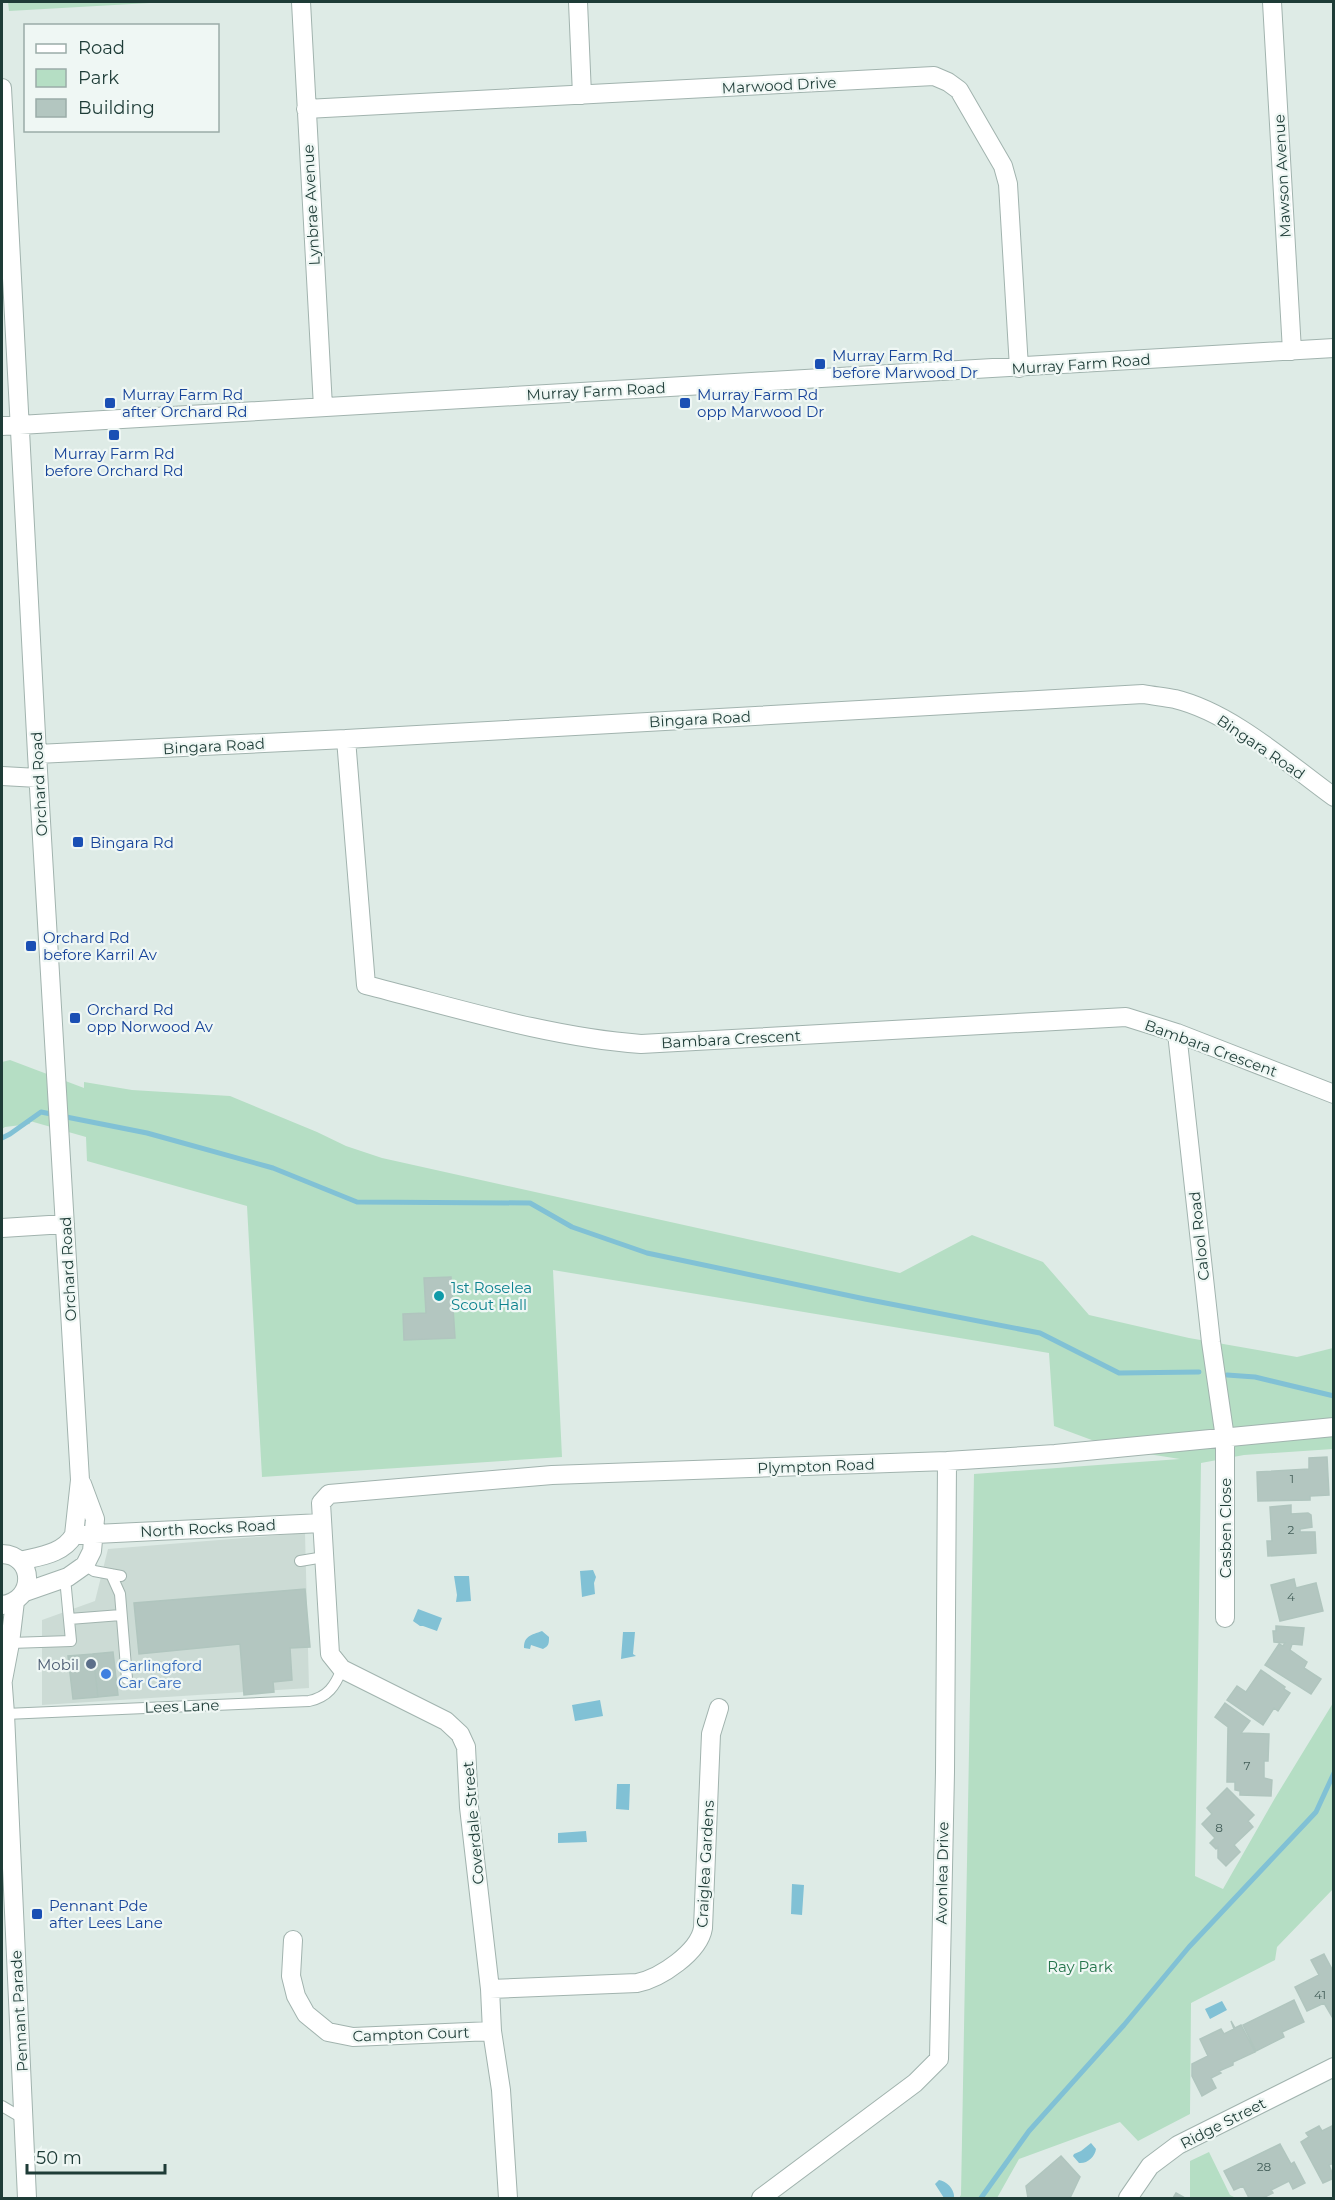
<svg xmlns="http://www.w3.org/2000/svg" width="1335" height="2200" viewBox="0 0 1335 2200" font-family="Montserrat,sans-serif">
	<rect width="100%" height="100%" fill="#deebe6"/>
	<path fill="#ccdbd5" d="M305,1533L309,1688L42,1705V1620L95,1601L108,1549Z"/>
	<path fill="#b5dec4" d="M8,2H167L9,11Z
		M10,1060L84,1088V1082L132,1090L230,1096L317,1132L346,1146L382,1158L900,1273L972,1235L1043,1262L1089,1315L1189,1338L1297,1357L1333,1348V1449L1244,1455L1201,1463L1195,1876L1223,1889L1275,1798L1333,1703L1334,1888L1277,1947L1275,1960L1191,2003L1190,2114L1138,2141L1120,2122L1019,2159L997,2198H959L961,2195L974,1474L1180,1459L1116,1449L1054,1426L1049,1353L553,1270L562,1457L262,1477L247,1206L87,1161L86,1137L30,1121V1124L5,1127L2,1129V1062Z
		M1209,2152L1230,2195L1236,2198H1190V2161Z"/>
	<path fill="#81c1d5" d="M593,1570L596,1577L594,1583L595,1594L582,1597L580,1571Z
		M454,1576H469L471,1601L456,1602L457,1595Z
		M418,1609L442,1618L437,1631L423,1626H420L413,1621Z
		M542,1631L549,1637C549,1643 549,1646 543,1649L531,1645L530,1649L524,1648C524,1636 531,1635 542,1631Z
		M623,1632H635L633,1654L636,1656L621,1659Z
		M600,1700L603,1716L575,1721L572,1705Z
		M617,1784H630L629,1810L616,1809Z
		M586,1831L587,1842L558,1843V1833Z
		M792,1884L804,1885L802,1915L791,1914Z
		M1222,2001L1227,2010L1210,2019L1205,2009Z
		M1091,2143L1096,2149C1095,2157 1087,2164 1079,2163L1073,2156L1074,2154L1081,2151Z
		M939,2180C947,2181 955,2190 954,2198H944L935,2184Z"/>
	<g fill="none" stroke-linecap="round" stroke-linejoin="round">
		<path stroke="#81c1d5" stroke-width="5" d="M2,1138L10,1134L41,1112L147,1133L273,1168L357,1202L530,1203L572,1227L647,1253L865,1299L1040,1333L1119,1373L1199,1372
			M1227,1375L1255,1377L1334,1396
			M981,2198L1029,2131L1124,2025L1189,1947L1316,1812L1334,1773"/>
	</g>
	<path fill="#b3c6c0" stroke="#b0c5be" stroke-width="1.5" d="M451,1277L455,1338L404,1340L403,1314L426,1313L424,1278Z
		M1327,1457L1329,1495L1310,1496V1500L1258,1501L1257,1472L1309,1469V1458Z
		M1291,1505V1514L1308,1513L1311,1515L1312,1527L1300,1529V1532H1315L1316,1553L1268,1556L1267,1541H1272L1270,1507Z
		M1294,1579L1296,1588L1316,1583L1323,1611L1280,1621L1271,1585Z
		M305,1589L310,1647L290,1648L292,1680L273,1682L274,1692L244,1695L240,1644L139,1654L134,1603Z
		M1276,1626L1304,1628L1302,1645L1292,1644L1290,1650L1307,1662L1304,1668L1321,1679L1311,1694L1265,1665L1279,1644L1283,1646L1285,1643L1274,1642L1273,1631H1276Z
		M113,1652L118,1695L98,1697L93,1654Z
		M93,1654L98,1697L73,1699L68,1656Z
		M1261,1670L1285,1687L1284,1689L1290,1693L1278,1711L1274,1708L1263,1725L1227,1700L1237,1686L1246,1692Z
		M1225,1703L1250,1721L1241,1733L1269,1734L1268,1761H1264V1778L1272,1780L1271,1796L1240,1795V1791L1235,1790V1782H1227L1228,1727L1215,1717Z
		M1227,1788L1254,1815L1248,1821L1253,1827L1234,1845L1240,1852L1226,1866L1218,1858V1847L1216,1849L1210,1843L1215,1838L1202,1824L1212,1814L1207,1808Z
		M1324,1954L1334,1973V2020L1324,2003L1307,2011L1295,1987L1319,1975L1311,1960Z
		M1294,2000L1304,2022L1282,2032L1284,2037L1256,2051L1243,2025Z
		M1231,2021L1235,2028L1241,2025L1255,2052L1233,2062V2065L1219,2071L1221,2073L1211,2078L1216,2088L1202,2096L1192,2076V2064L1208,2056L1200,2039L1221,2029L1224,2034L1234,2029Z
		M1334,2125V2163L1329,2165L1334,2178L1323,2183L1301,2142L1309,2137L1306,2133L1319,2126L1322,2131Z
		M1280,2144L1291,2164L1294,2162L1305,2183L1293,2189L1289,2181L1271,2190L1273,2193L1263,2198H1249L1243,2186L1234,2190L1224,2171Z
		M1061,2156L1080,2177L1070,2198H1028L1026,2186Z
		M1176,2193L1185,2198H1173Z"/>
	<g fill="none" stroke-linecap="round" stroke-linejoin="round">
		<defs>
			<path id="service" d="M300,1561L324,1557
				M85,1565L94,1571L121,1576
				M111,1574L120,1594L127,1679
				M69,1619L121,1615
				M10,1643L71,1641L65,1578
				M5,1714L309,1701C328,1697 335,1686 342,1669
				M2,2106L24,2119"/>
			<path id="minor" d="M301,2L323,407
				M578,2L582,95
				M1272,2L1292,351
				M2,88L37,754L80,1480L74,1535C63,1554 40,1556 20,1561
				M306,109L934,76L948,82L959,90L1003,166L1008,184L1019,368
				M2,426L1334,348
				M346,739L366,985C457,1008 548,1037 641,1044L1126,1017L1177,1033L1334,1094
				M37,754L346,739L1143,694C1154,696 1165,697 1175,699C1232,713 1287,763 1334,797
				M2,776L38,778
				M1177,1033L1211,1342L1225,1438V1618
				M2,1228L65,1224
				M74,1535L322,1523
				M25,1592L68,1577L85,1565L92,1551L95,1519L82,1484
				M293,1940L291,1976L296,1996L306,2014L328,2032L353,2037L492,2031
				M490,1989L637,1983C661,1978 699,1952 703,1928L711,1734L719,1708
				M508,2198L501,2090L492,2031L490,1989L469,1807L466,1747L460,1734L446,1721L342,1669L330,1654L321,1503L329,1494L552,1475L947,1461L1055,1454L1334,1427
				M761,2198L915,2083L939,2059L945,1772L947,1461
				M1128,2198L1150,2166L1178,2145L1334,2067"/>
			<path id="tertiary" d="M2,1554C35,1555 36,1601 2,1605
				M2,1674L5,1714L27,2198
				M3,1680L10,1643L15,1601"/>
		</defs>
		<use href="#service" stroke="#a1b3ae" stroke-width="12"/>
		<use href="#minor" stroke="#a1b3ae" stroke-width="20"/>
		<use href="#tertiary" stroke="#a1b3ae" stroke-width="20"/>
		<use href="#service" stroke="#fff" stroke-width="10"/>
		<use href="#minor" stroke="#fff" stroke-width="18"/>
		<use href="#tertiary" stroke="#fff" stroke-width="18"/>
	</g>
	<g fill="#1a4fb4" stroke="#eff7f4" stroke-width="2">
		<rect x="814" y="358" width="12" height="12" rx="3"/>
		<rect x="104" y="397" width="12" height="12" rx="3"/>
		<rect x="679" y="397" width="12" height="12" rx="3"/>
		<rect x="108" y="429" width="12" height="12" rx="3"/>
		<rect x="72" y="836" width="12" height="12" rx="3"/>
		<rect x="25" y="940" width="12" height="12" rx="3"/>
		<rect x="69" y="1012" width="12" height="12" rx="3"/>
		<rect x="31" y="1908" width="12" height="12" rx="3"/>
	</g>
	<circle fill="#0f9aa8" stroke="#eff7f4" stroke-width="2" cx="439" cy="1296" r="6"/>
	<circle fill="#5c6f8a" stroke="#eff7f4" stroke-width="2" cx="91" cy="1664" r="6"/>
	<circle fill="#3f7fe0" stroke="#eff7f4" stroke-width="2" cx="106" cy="1674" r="6"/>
	<g text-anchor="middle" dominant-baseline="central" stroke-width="4.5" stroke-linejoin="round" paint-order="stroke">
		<g font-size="12" fill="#435e59">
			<text x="1292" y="1478">1</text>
			<text x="1291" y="1529">2</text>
			<text x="1291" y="1596">4</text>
			<text x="1247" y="1765">7</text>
			<text x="1219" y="1827">8</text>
			<text x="1320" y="1994">41</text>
			<text x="1264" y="2166">28</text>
		</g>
		<g font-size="15" fill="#1e3c37" stroke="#eff7f4">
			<text transform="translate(779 85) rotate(-3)">Marwood Drive</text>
			<text transform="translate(1282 176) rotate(-93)">Mawson Avenue</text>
			<text transform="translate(311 205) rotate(-93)">Lynbrae Avenue</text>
			<text transform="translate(1081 364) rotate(-4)">Murray Farm Road</text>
			<text transform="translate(596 391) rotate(-3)">Murray Farm Road</text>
			<text transform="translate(700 719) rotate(-3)">Bingara Road</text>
			<text transform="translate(214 746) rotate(-3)">Bingara Road</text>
			<text transform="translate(1261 747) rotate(34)">Bingara Road</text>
			<text transform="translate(39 784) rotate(-93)">Orchard Road</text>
			<text transform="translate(731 1039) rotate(-3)">Bambara Crescent</text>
			<text transform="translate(1211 1048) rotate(20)">Bambara Crescent</text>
			<text transform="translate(1199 1236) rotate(-96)">Calool Road</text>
			<text transform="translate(68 1269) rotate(-93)">Orchard Road</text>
			<text transform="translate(816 1466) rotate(-2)">Plympton Road</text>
			<text transform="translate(208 1528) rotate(-3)">North Rocks Road</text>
			<text transform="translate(1225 1528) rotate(-90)">Casben Close</text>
			<text transform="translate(182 1706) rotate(-2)">Lees Lane</text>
			<text transform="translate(473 1823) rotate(-95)">Coverdale Street</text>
			<text transform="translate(705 1864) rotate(-87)">Craiglea Gardens</text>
			<text transform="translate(942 1873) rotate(-89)">Avonlea Drive</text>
			<text transform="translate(19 2011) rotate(-93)">Pennant Parade</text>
			<text transform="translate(411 2034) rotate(-2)">Campton Court</text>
			<text transform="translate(1223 2123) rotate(-27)">Ridge Street</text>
		</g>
		<g font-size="15" fill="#164399" stroke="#eff7f4" text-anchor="start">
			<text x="832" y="355">Murray Farm Rd<tspan x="832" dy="17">before Marwood Dr</tspan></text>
			<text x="122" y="394">Murray Farm Rd<tspan x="122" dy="17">after Orchard Rd</tspan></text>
			<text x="697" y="394">Murray Farm Rd<tspan x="697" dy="17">opp Marwood Dr</tspan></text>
			<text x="114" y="453" text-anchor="middle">Murray Farm Rd<tspan x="114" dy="17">before Orchard Rd</tspan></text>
			<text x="90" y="842">Bingara Rd</text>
			<text x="43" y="937">Orchard Rd<tspan x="43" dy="17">before Karril Av</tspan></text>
			<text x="87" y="1009">Orchard Rd<tspan x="87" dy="17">opp Norwood Av</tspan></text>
			<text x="49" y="1905">Pennant Pde<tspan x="49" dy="17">after Lees Lane</tspan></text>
		</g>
		<g font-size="15" fill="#0d838f" stroke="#eff7f4" text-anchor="start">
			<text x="451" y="1287">1st Roselea<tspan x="451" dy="17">Scout Hall</tspan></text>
		</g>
		<g font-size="15" fill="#4e5e75" stroke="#eff7f4" text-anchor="end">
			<text x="79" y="1664">Mobil</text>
		</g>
		<g font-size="15" fill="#366cbe" stroke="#eff7f4" text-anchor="start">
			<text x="118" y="1665">Carlingford<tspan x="118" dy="17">Car Care</tspan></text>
		</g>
		<g font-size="15" fill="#26754c" stroke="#eff7f4">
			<text x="1080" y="1966">Ray Park</text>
		</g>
	</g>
	<rect width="1335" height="2200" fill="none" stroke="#1e3c37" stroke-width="6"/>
	<rect x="24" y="24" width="195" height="108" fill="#eff7f4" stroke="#9baca8" stroke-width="1.5"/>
	<rect x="36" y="44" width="30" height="9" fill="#ffffff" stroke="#9baca8" stroke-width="1.5"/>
	<text x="78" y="54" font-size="18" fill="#1e3c37">Road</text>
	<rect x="36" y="69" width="30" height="18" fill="#b5dec4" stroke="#9baca8" stroke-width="1.5"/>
	<text x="78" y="84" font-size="18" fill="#1e3c37">Park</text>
	<rect x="36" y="99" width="30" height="18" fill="#b3c6c0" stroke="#9baca8" stroke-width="1.5"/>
	<text x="78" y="114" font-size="18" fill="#1e3c37">Building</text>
	<path d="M27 2164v9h138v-9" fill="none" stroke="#1e3c37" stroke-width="3"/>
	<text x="36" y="2164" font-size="18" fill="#1e3c37" stroke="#eff7f4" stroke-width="4.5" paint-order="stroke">50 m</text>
</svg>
